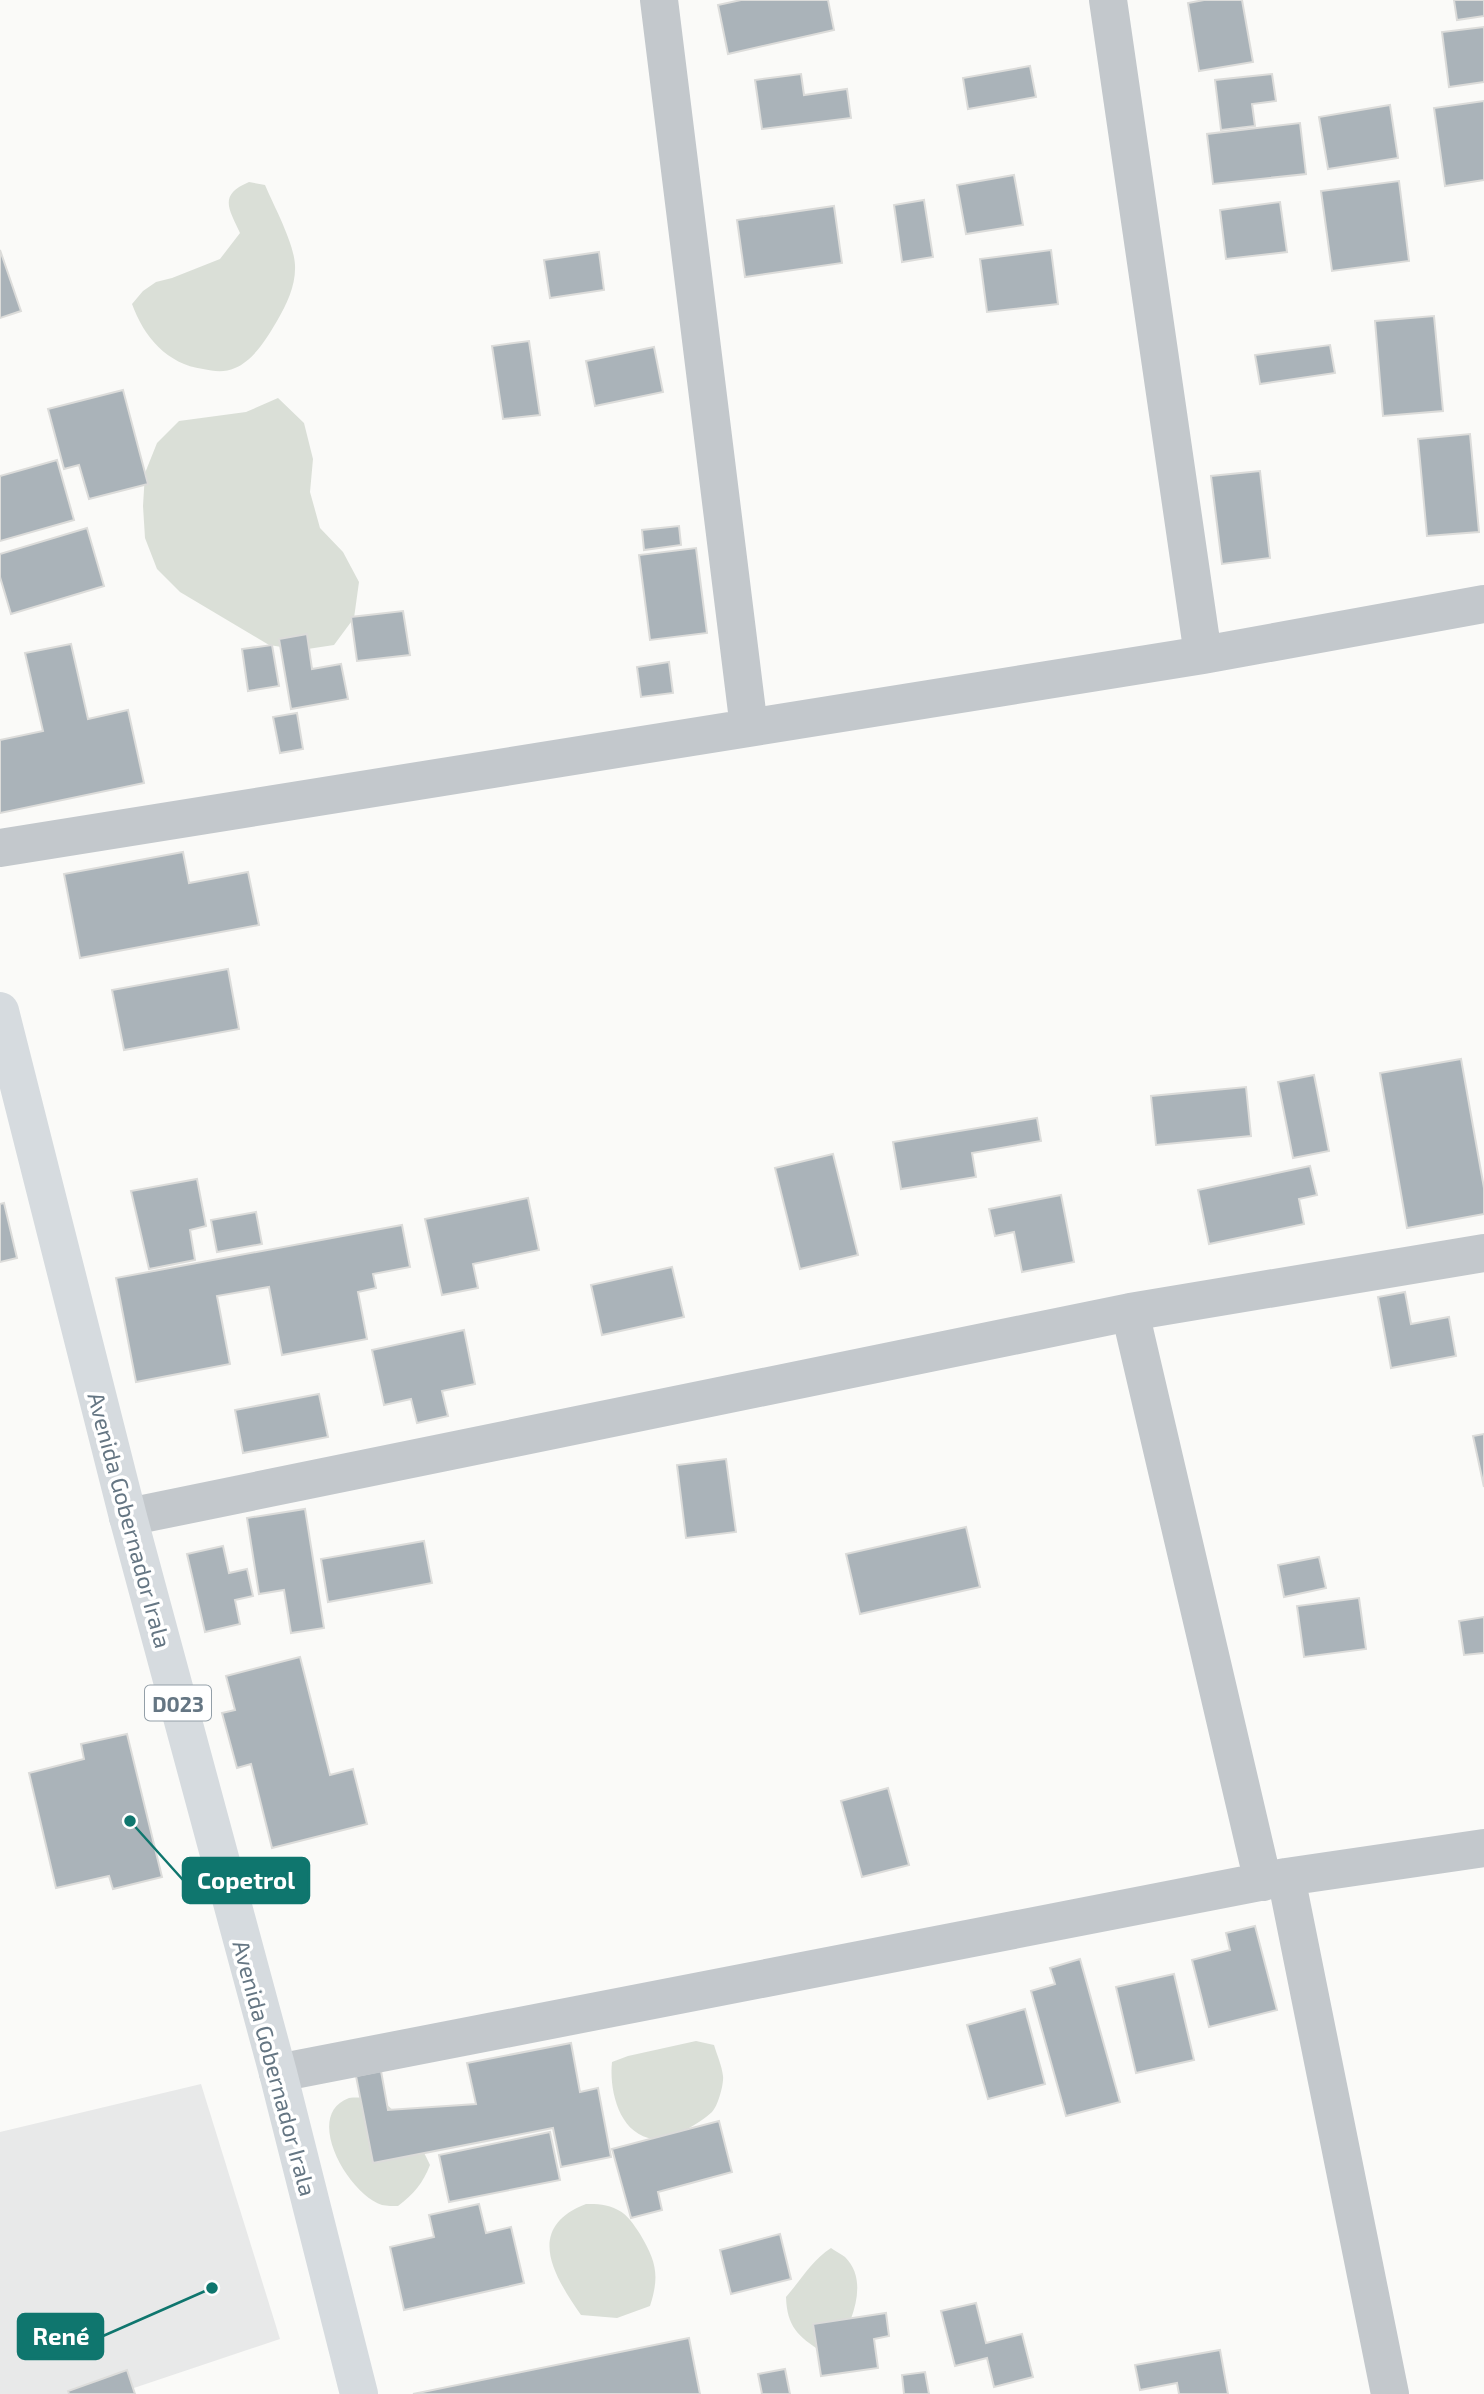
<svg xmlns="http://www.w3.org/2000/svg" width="1484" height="2394" viewBox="0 0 1484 2394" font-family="'Exo 2',sans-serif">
	<rect width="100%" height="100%" fill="#fafaf8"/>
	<path fill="#e8e9e9" d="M201,2084L280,2339L116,2394H0V2132Z"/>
	<path fill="#dadfd7" d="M249,182L265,185C274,206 294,243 295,265C296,285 287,304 277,321C267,338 254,360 235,368C224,373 213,371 203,369C167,364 144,337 132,304L143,291L156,282L172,278L220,259L240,233C229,209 218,195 249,182Z
		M278,398L304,423L313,459L310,492L320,528L343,552L359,582L354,618L334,645L301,650L269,645L180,592L157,569L145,538L143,506L145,473L157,443L179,421L246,412Z
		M696,2041L714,2045C717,2055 722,2066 723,2076C724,2084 718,2106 712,2112C700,2123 670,2141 654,2139C619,2135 609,2090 612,2062L628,2056Z
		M366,2097C371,2099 377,2100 382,2102C401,2112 422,2146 430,2165C423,2183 414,2194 398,2206C393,2206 387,2206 382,2205C349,2195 302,2115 349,2098C354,2097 361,2098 366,2097Z
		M586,2204C597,2204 607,2204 618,2210C628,2215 634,2225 640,2234C656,2261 660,2275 650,2306L617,2318L581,2315C554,2276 524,2228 586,2204Z
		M831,2248C835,2251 841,2254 845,2257C870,2282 851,2321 839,2347L822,2352C798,2336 787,2327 786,2297C801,2280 812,2260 831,2248Z"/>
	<path fill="#aab3b9" stroke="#dcdcda" stroke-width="2" d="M741,0H828L834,30L728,54L718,5Z
		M1204,0H1242L1253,62L1199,71L1188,3Z
		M1454,0H1484V16L1457,20Z
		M1484,27V82L1449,87L1442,32Z
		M1030,66L1036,97L968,109L963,78Z
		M801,74L804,95L847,89L851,118L762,129L755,80Z
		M1272,74L1276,101L1252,104L1255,126L1221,130L1215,80Z
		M1484,101V180L1445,186L1434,108Z
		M1390,105L1398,158L1328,169L1319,117Z
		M1300,123L1306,174L1213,184L1207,134Z
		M1014,175L1023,225L966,234L957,185Z
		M1399,181L1409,261L1332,271L1321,191Z
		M924,200L933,257L902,262L894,205Z
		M1280,202L1287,252L1226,259L1220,210Z
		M834,206L842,263L745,277L737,220Z
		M0,250L21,311L0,318Z
		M1051,250L1058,304L987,312L980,259Z
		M599,252L604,290L550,298L544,260Z
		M1434,316L1443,411L1383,416L1375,321Z
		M529,341L540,415L503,419L492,346Z
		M1330,345L1335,373L1260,384L1255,355Z
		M654,347L663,392L595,406L586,361Z
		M123,390L148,484L89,499L79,465L64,469L48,409Z
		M1470,434L1479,532L1427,536L1418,439Z
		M57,460L74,520L0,541V476Z
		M1260,471L1270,558L1222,564L1211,476Z
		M679,526L681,545L644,550L642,530Z
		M87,528L104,586L11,614L0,577V554Z
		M696,548L707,633L650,640L639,555Z
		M403,611L410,655L357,661L351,617Z
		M307,634L312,669L341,664L348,699L291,709L279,639Z
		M71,644L88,719L128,710L144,783L0,813V740L43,731L25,653Z
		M272,645L279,686L248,691L242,649Z
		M669,662L673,693L641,697L637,667Z
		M297,713L303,749L280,753L273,717Z
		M183,852L189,883L248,872L259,925L80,958L64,874Z
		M228,969L239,1029L124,1050L112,990Z
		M1461,1059L1484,1188V1214L1407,1228L1380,1073Z
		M1314,1075L1329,1151L1293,1158L1278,1082Z
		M1246,1087L1251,1136L1156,1145L1151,1096Z
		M1037,1118L1041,1141L972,1153L976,1177L901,1189L893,1142Z
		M833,1154L858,1255L800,1269L775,1168Z
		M1310,1166L1317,1195L1299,1199L1304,1224L1209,1244L1198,1190Z
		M197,1179L206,1226L190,1230L195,1260L149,1269L131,1191Z
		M1061,1195L1074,1262L1022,1272L1014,1232L995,1236L989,1209Z
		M528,1198L539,1250L473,1264L478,1288L442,1295L425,1219Z
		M4,1203L17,1258L0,1262V1204Z
		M256,1212L262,1244L217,1252L211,1220Z
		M402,1225L410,1267L373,1274L376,1288L358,1292L367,1339L282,1355L269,1287L217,1296L230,1364L136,1382L116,1278Z
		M672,1267L684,1317L602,1335L591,1285Z
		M1405,1292L1411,1324L1449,1317L1456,1356L1391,1368L1378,1297Z
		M464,1330L475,1384L442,1391L448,1416L417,1423L411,1399L384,1405L372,1350Z
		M319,1394L328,1437L243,1453L235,1410Z
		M1484,1434V1487L1473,1436Z
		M726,1459L736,1532L686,1538L677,1465Z
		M305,1509L324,1628L291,1633L284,1590L259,1594L247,1518Z
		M966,1527L980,1587L860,1614L846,1554Z
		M424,1541L432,1583L328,1602L321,1559Z
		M223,1546L229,1573L247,1569L253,1596L235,1600L240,1624L205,1632L187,1554Z
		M1319,1557L1326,1588L1284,1597L1278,1565Z
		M1359,1598L1366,1649L1304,1657L1297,1606Z
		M1484,1617V1653L1464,1655L1459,1621Z
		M300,1657L330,1775L353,1769L367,1824L272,1848L251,1764L237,1768L222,1713L235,1710L226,1676Z
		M127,1734L162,1877L113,1889L109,1876L56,1888L29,1773L84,1759L81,1744Z
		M888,1788L909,1865L862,1877L841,1801Z
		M1255,1926L1277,2010L1209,2027L1192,1960L1230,1950L1226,1933Z
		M1080,1959L1120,2102L1066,2116L1031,1991L1055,1984L1050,1968Z
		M1174,1974L1194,2060L1136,2073L1116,1987Z
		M1025,2009L1045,2084L988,2099L967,2025Z
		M571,2043L580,2092L598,2088L611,2157L561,2167L553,2128L373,2163L356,2076L381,2071L388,2110L476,2104L467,2063Z
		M719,2121L732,2172L658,2192L662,2210L631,2218L612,2149Z
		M550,2132L560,2180L449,2202L439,2155Z
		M479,2204L486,2233L511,2227L524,2283L404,2310L390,2247L434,2237L429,2215Z
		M780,2234L791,2279L731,2294L720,2250Z
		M976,2303L986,2343L1022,2334L1033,2377L994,2387L987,2358L955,2366L941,2311Z
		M886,2313L889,2336L874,2339L878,2368L821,2376L813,2324Z
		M689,2338L700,2394H413Z
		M1220,2350L1228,2394H1179L1177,2383L1140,2390L1135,2365Z
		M785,2369L790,2394H762L758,2374Z
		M127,2370L135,2394H69L68,2391Z
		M925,2372L929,2394H904L902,2375Z"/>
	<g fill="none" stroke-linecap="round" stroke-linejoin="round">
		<path stroke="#c3c8cc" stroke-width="38" d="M659,0L749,728
			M1108,0L1203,655
			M0,848L1203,655L1484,604
			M1130,1312L1263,1882
			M128,1517L1130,1312L1484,1253
			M1286,1877L1390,2394
			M278,2073L1286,1877L1484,1848"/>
		<path stroke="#d6dbdf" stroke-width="38" d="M0,1011L128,1517L278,2073L359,2394"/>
	</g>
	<g text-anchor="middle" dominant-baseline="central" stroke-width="7" stroke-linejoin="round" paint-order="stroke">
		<rect fill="#fff" stroke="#939fa8" stroke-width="2" x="145" y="1685.5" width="66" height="35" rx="5"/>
		<g font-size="21" font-weight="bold" fill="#657683">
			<text x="178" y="1703">D023</text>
		</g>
		<g font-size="23" fill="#657683" stroke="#fff">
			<text transform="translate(130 1520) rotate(75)">Avenida Gobernador Irala</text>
			<text transform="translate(275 2068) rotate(75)">Avenida Gobernador Irala</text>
		</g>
	</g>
	<path fill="none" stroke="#0f766e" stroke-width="2.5" d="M130 1821L183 1880M212 2288L103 2336"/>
	<g fill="#0f766e" stroke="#fff" stroke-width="2.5">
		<circle cx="130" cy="1821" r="7"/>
		<circle cx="212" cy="2288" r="7"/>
	</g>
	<g fill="#0f766e" stroke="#0f766e" stroke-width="2.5">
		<rect x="183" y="1858" width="126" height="45" rx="7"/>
		<rect x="18" y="2314" width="85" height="45" rx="7"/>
	</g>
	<g font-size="24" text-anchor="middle" font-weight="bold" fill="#fff">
		<text x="246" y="1889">Copetrol</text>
		<text x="61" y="2345">René</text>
	</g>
</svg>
